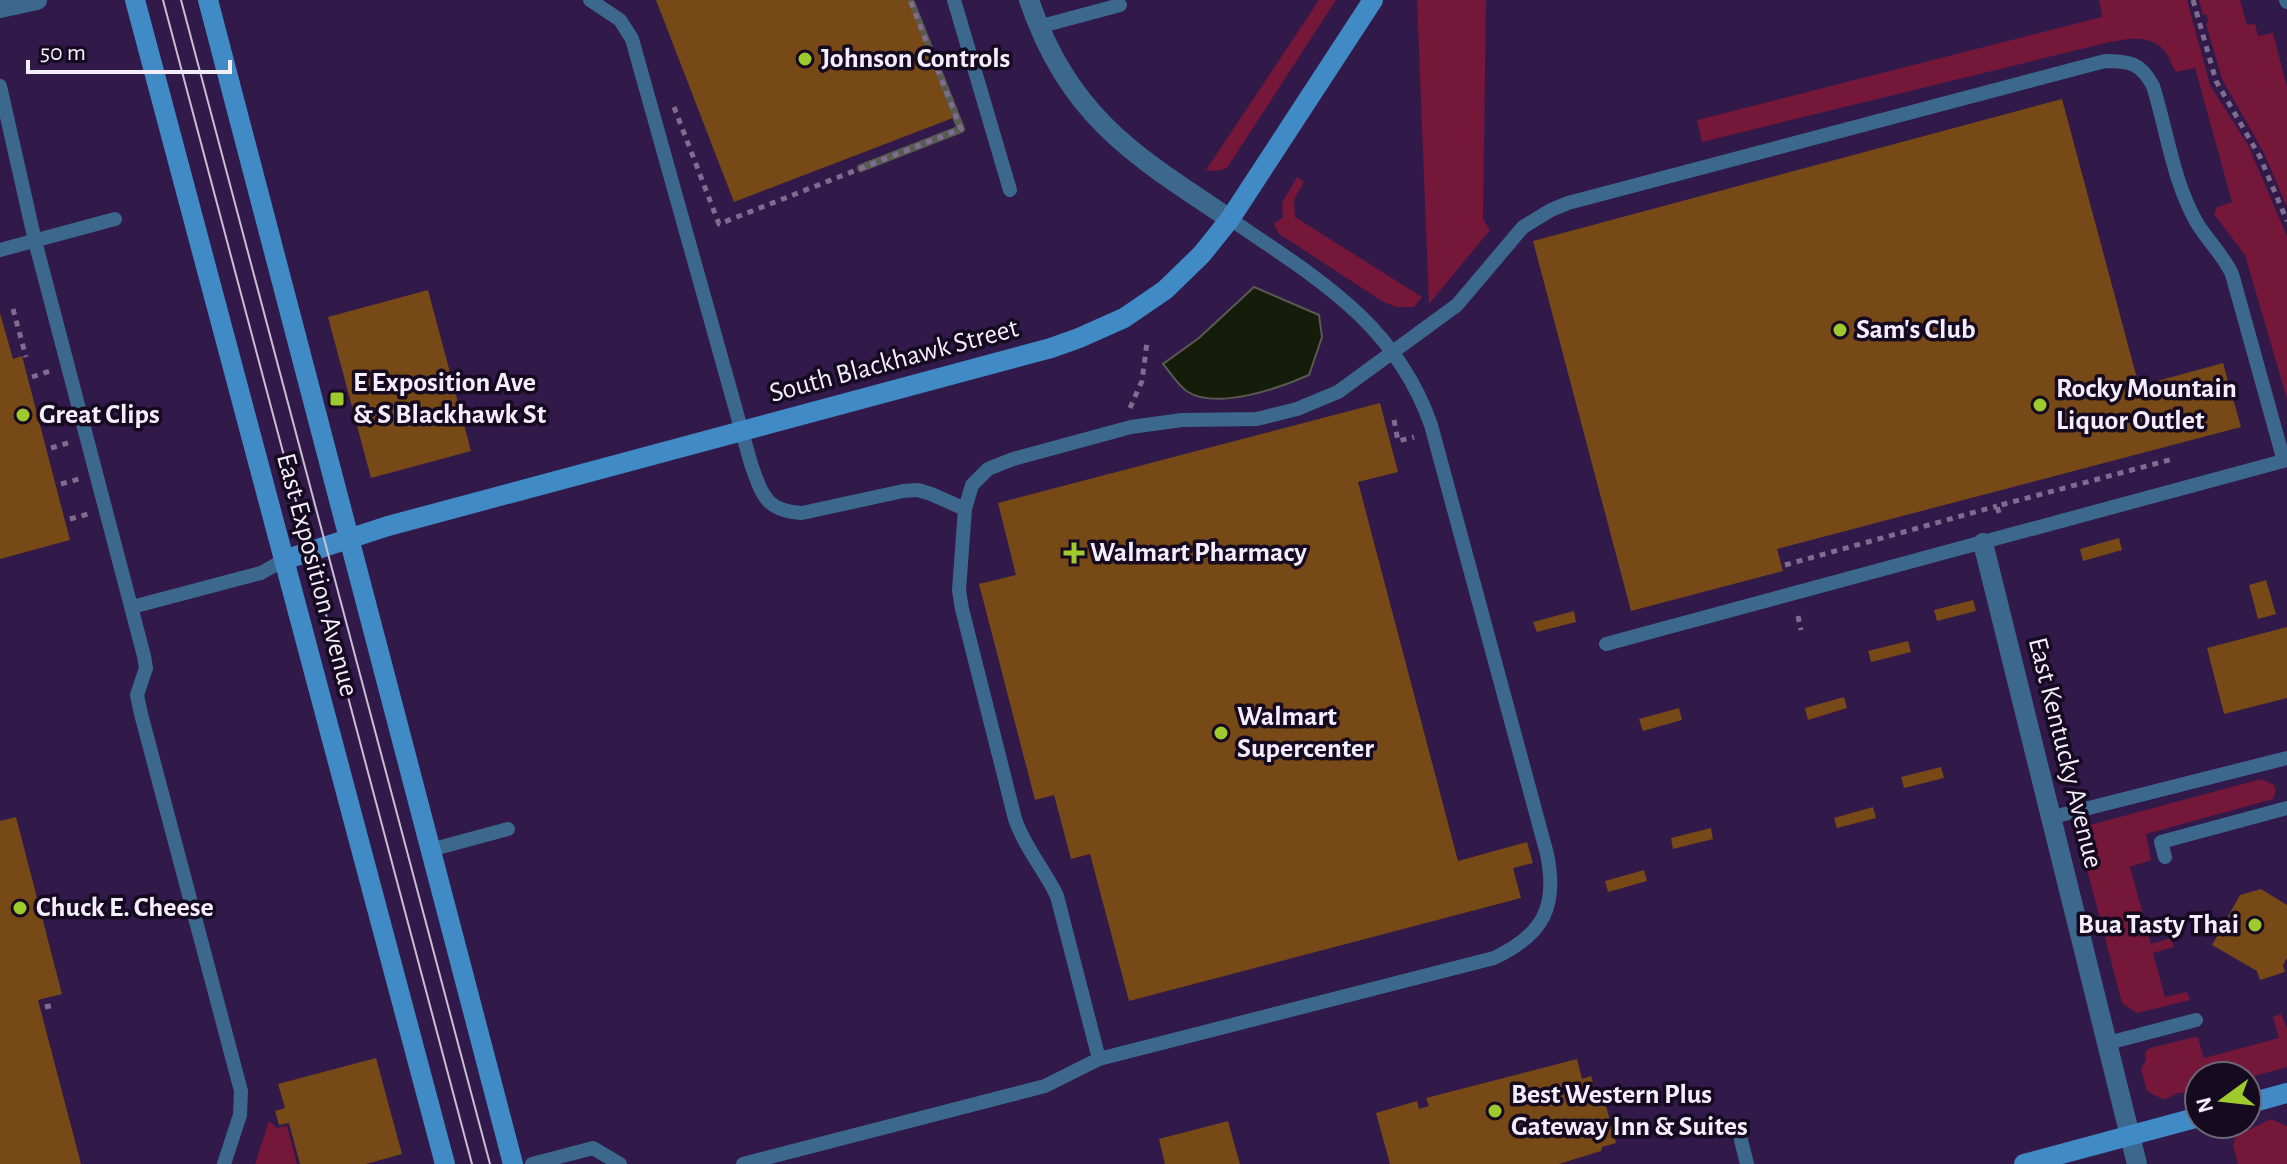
<svg xmlns="http://www.w3.org/2000/svg" width="2287" height="1164" viewBox="0 0 2287 1164" font-family="'Alegreya Sans',sans-serif">
	<rect width="100%" height="100%" fill="#311949"/>
	<path fill="#741739" d="M1319,0H1336L1227,168L1216,171L1206,170Z
		M1417,0H1486L1483,219L1490,230L1429,304Z
		M2099,0H2187L2210,85L2248,145L2287,236V399L2245,255L2214,214L2217,207L2232,202L2195,68L2176,72C2171,65 2169,55 2163,49C2148,34 2128,39 2110,42L1702,142L1697,120L2102,17Z
		M2199,0H2240L2247,25L2255,24L2258,36L2273,33L2287,87V207L2263,151L2222,79L2206,24L2208,22L2207,15H2203Z
		M1297,177L1304,182L1294,200L1295,217L1422,297L1414,307H1396L1382,301L1279,234L1274,224L1283,217L1282,203Z
		M2261,779L2274,785L2276,790L2273,799L2146,834L2151,860L2130,867L2151,944L2171,938L2174,947L2153,953L2165,997L2187,992L2190,1000L2137,1013L2122,1003L2082,850L2087,836L2085,828L2090,825Z
		M2281,1014L2287,1028V1067L2247,1078V1076H2199V1091L2178,1093L2164,1100L2147,1091L2141,1069L2146,1060L2145,1052L2150,1048L2195,1037L2198,1038L2204,1058L2279,1038L2273,1017Z
		M2271,1119L2287,1126V1164H2238L2233,1145L2236,1136Z
		M269,1121L277,1128L287,1126L297,1164H255Z"/>
	<path fill="#151c09" stroke="#585b51" stroke-width="2" d="M1254,287L1319,315L1322,337L1309,375C1280,388 1217,410 1188,392C1179,387 1170,372 1163,364L1199,338Z"/>
	<g fill="none" stroke-linecap="round" stroke-linejoin="round">
		<path stroke="#585b51" stroke-width="8" d="M861,168L961,129L910,0"/>
	</g>
	<path fill="#764917" d="M656,0H908L953,118L734,202Z
		M2062,99L2139,386L2223,363L2241,427L1777,549L1783,571L1631,611L1533,241Z
		M428,290L471,451L371,478L328,317Z
		M0,313L13,359L22,356L70,540L0,559Z
		M1380,403L1398,472L1358,482L1458,861L1527,842L1533,863L1513,868L1521,898L1129,1001L1090,854L1071,859L1054,795L1035,800L979,584L1016,575L998,503Z
		M2119,538L2122,550L2083,561L2080,549Z
		M2266,580L2276,614L2258,619L2249,585Z
		M1973,600L1976,611L1937,621L1934,610Z
		M1574,611L1576,622L1537,632L1533,622Z
		M2287,627V698L2224,714L2207,648Z
		M1908,641L1911,652L1871,662L1868,651Z
		M1844,697L1847,708L1808,720L1805,708Z
		M1679,708L1682,720L1643,731L1639,719Z
		M1941,767L1944,778L1904,788L1901,777Z
		M1873,807L1876,818L1837,828L1834,818Z
		M16,817L62,994L38,1000L81,1164H0V821Z
		M1711,828L1713,839L1673,849L1671,838Z
		M1644,870L1647,881L1608,892L1605,881Z
		M2261,889L2287,905V958L2283,965L2285,972L2260,980L2257,971L2212,945L2240,895Z
		M376,1058L402,1154L366,1164H300L289,1123L279,1125L275,1111L285,1108L278,1084Z
		M1577,1059L1582,1079L1591,1076L1597,1097L1603,1095L1616,1143L1602,1147L1601,1151L1559,1164H1390L1376,1113L1417,1101L1419,1109L1429,1106L1426,1098Z
		M1228,1121L1240,1164H1165L1159,1139Z"/>
	<g fill="none" stroke-linecap="round" stroke-linejoin="round">
		<path stroke="#7e6d8f" stroke-width="5" stroke-dasharray="6 6" stroke-linecap="butt" d="M2193,0L2216,81L2260,157L2287,221
			M674,107L719,224L961,129L910,0
			M13,309L26,357
			M32,377L50,371
			M1130,408L1142,381L1147,342
			M41,413L59,407
			M1394,420L1398,441L1414,437
			M51,448L68,443
			M61,484L79,479
			M1999,513L1997,506L2173,459
			M70,519L88,514
			M1785,565L1997,506
			M1798,616L1801,630
			M45,1007L54,1005"/>
		<path stroke="#3b688c" stroke-width="14" d="M590,0L620,20L632,39L751,464C762,494 765,511 802,513L903,491L918,490L931,494L965,509
			M954,0L1010,190
			M2286,0L2287,2
			M1038,27L1120,5
			M0,86L35,241L144,656L146,668L137,695L141,714L241,1091L240,1115L224,1164
			M0,250L115,219
			M132,607L261,573L284,560
			M1606,644L2287,460
			M2053,817L2287,758
			M430,850L508,829
			M2165,857L2161,842L2287,808
			M2108,1043L2196,1020
			M1099,1059L1057,896C1044,869 1025,848 1015,819L962,609L959,590L965,509L972,485L988,469L1013,459L1131,427L1182,420L1257,419L1297,409L1338,392L1457,305L1523,227L1551,210L1568,203L2105,61C2130,61 2141,63 2153,86C2167,130 2173,182 2197,223C2208,241 2223,255 2232,274L2284,461
			M1741,1140L1747,1164
			M532,1164L593,1148L620,1164
			M743,1164L1045,1086L1099,1059L1494,958C1543,935 1558,907 1547,854L1431,425C1395,322 1315,277 1230,219"/>
		<path stroke="#3b688c" stroke-width="20" d="M1029,0C1069,116 1133,155 1230,219
			M0,8L37,0
			M1983,543L2137,1164"/>
		<path stroke="#408bc5" stroke-width="20" d="M135,0L445,1164
			M208,0L513,1164
			M284,560L388,526L1051,348L1079,338L1124,318L1165,290L1202,254L1230,219L1373,0
			M2247,1104L2287,1093
			M2024,1164L2199,1117"/>
		<path stroke="#c8bfd3" stroke-width="2" d="M163,0L472,1164
			M181,0L490,1164"/>
	</g>
	<g fill="#9eca2e" stroke="#150a20" stroke-width="3">
		<circle cx="805" cy="59" r="8"/>
		<circle cx="1840" cy="330" r="8"/>
		<rect x="329" y="391" width="16" height="16" rx="4"/>
		<circle cx="2040" cy="405" r="8"/>
		<circle cx="23" cy="415" r="8"/>
		<path d="M1070 541h8v8h8v8h-8v8h-8v-8h-8v-8h8z"/>
		<circle cx="1221" cy="733" r="8"/>
		<circle cx="20" cy="908" r="8"/>
		<circle cx="2255" cy="925" r="8"/>
		<circle cx="1495" cy="1111" r="8"/>
	</g>
	<g text-anchor="middle" dominant-baseline="central" stroke-width="7" stroke-linejoin="round" paint-order="stroke">
		<g font-size="28" font-weight="bold" fill="#f3eefa" stroke="#150a20" text-anchor="start">
			<text x="821" y="59">Johnson Controls</text>
			<text x="1856" y="330">Sam's Club</text>
			<text x="353" y="383">E Exposition Ave<tspan x="353" dy="32">&amp; S Blackhawk St</tspan></text>
			<text x="2056" y="389">Rocky Mountain<tspan x="2056" dy="32">Liquor Outlet</tspan></text>
			<text x="39" y="415">Great Clips</text>
			<text x="1090" y="553">Walmart Pharmacy</text>
			<text x="1237" y="717">Walmart<tspan x="1237" dy="32">Supercenter</tspan></text>
			<text x="36" y="908">Chuck E. Cheese</text>
			<text x="2239" y="925" text-anchor="end">Bua Tasty Thai</text>
			<text x="1511" y="1095">Best Western Plus<tspan x="1511" dy="32">Gateway Inn &amp; Suites</tspan></text>
		</g>
		<g font-size="28" fill="#f3eefa" stroke="#150a20">
			<text transform="translate(894 361) rotate(-15)">South Blackhawk Street</text>
			<text transform="translate(317 575) rotate(75)">East Exposition Avenue</text>
			<text transform="translate(2065 753) rotate(76)">East Kentucky Avenue</text>
		</g>
	</g>
	<g transform="translate(2223 1100) rotate(255)"><circle r="38" fill="#150a20" stroke="#6e6577" stroke-width="2"/>
	<path d="M0-6L14 30L0 20L-14 30Z" fill="#9eca2e"/>
	<text y="-12" font-size="22" font-weight="bold" text-anchor="middle" fill="#f3eefa">N</text>
	</g>
	<path d="M28 60v12h202v-12" fill="none" stroke="#f3eefa" stroke-width="4"/>
	<text x="40" y="60" font-size="24" fill="#f3eefa" stroke="#150a20" stroke-width="6" paint-order="stroke">50 m</text>
</svg>
